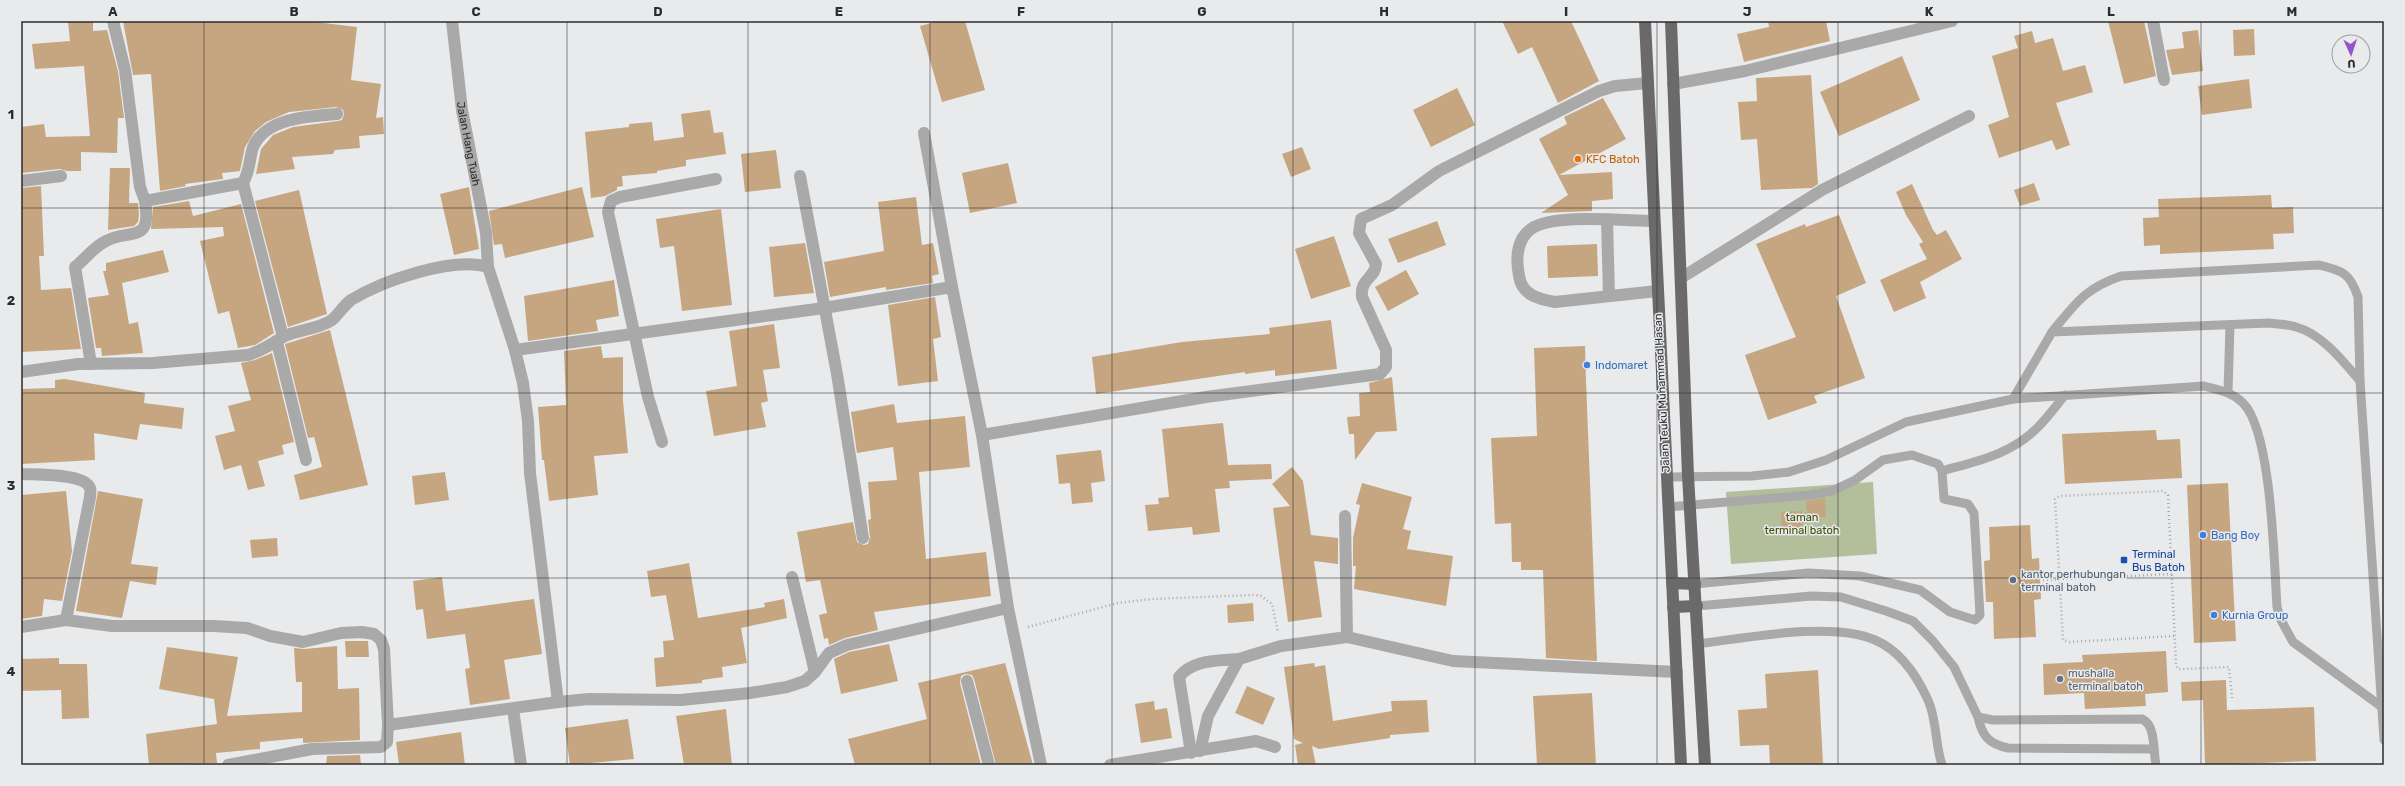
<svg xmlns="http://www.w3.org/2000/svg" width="2405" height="786" font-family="Rubik,sans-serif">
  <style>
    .green { fill: #b3be9a }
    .building { fill: #c5a681 }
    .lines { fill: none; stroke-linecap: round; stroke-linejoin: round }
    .path { stroke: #a6a7a9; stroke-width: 2.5; stroke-dasharray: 1 3; stroke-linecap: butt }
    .service { stroke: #aaa9a9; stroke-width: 9 }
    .minor { stroke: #aaa9a9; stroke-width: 12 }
    .trunk { stroke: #6c696a; stroke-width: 12 }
    .grid { fill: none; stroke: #2b2c2d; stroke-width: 1; stroke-opacity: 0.55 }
    .food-dot { fill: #e8710a; stroke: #e8eaec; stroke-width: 1.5 }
    .shop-dot { fill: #3f7fe0; stroke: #e8eaec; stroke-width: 1.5 }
    .transit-dot { fill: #1a4fb4; stroke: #e8eaec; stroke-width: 1.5 }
    .service-dot { fill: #5c6f8a; stroke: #e8eaec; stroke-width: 1.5 }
    .worship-dot { fill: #6b7280; stroke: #e8eaec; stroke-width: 1.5 }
    .labels { text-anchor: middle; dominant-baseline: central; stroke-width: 3; stroke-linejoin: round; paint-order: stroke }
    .street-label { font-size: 11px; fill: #2b2c2d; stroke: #e8eaec }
    .food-label { font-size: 11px; fill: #c56008; stroke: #e8eaec; text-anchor: start }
    .shop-label { font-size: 11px; fill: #366cbe; stroke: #e8eaec; text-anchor: start }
    .park-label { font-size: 11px; fill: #3d4b02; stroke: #e8eaec }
    .transit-label { font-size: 11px; fill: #164399; stroke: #e8eaec; text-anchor: start }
    .service-label { font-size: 11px; fill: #4e5e75; stroke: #e8eaec; text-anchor: start }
    .worship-label { font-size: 11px; fill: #5b616d; stroke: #e8eaec; text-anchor: start }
    .neatline { fill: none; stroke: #2b2c2d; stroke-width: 1.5 }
    .grid-label { font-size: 13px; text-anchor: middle; font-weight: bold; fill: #2b2c2d }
  </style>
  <rect width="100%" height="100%" fill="#e8eaec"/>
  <path class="green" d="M1873,482L1877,554L1731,564L1726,492Z"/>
  <g class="building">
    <path d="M68,21H93V31L107,30L118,71L124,118H118L117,153L81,152V171H67L60,169L21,173V127L44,124L46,137L90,136L84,66L35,69L32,44L70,41Z"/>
    <path d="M123,21H307L357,27L351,80L381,84L376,118L383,117L384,134L359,136L360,148L335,150L333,154L292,157L295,169L256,174L261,149L273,135L293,127L338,121L342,120L344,114L343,110L336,107L289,112L266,122L255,131L245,147L240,171L222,173L223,179L185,184L186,186L160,191L151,74L133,75Z"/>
    <path d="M939,21H965L985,90L942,102L920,26Z"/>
    <path d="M1502,21H1571L1599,81L1558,103L1532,47L1518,54Z"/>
    <path d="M1768,21H1826L1830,41L1744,62L1737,34L1769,27Z"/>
    <path d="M2108,21H2144L2156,76L2124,84Z"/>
    <path d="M2254,29L2255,55L2234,56L2233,30Z"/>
    <path d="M2198,30L2203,71L2172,75L2166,50L2184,48L2182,32Z"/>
    <path d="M2032,31L2035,43L2053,38L2063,71L2085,65L2093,92L2056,103L2070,145L2056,150L2052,140L1999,158L1988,125L2009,117L1992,56L2018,48L2014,36Z"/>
    <path d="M1902,56L1920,100L1839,136L1820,92Z"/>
    <path d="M1811,75L1818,184L1812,188L1761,190L1757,139L1741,140L1738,102L1757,101L1756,78Z"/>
    <path d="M2249,79L2252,108L2202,115L2198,86Z"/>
    <path d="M1457,88L1475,125L1431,147L1413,110Z"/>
    <path d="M1603,98L1626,139L1559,175L1612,172L1613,199L1592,201V211L1541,213L1568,195L1539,139L1567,124L1564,117Z"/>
    <path d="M710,110L714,133L723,132L726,154L686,160V166L657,171V173L622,176L623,186L617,187V190L605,196L591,198L585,132L629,127V124L652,122L654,141L684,137L681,114Z"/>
    <path d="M1302,147L1311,169L1291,177L1282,154Z"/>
    <path d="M776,150L781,188L745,192L741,154Z"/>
    <path d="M1008,163L1017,203L970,213L962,173Z"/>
    <path d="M110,168H130L129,203H138L139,215L138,222L134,226L108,230Z"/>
    <path d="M2034,183L2040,200L2020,206L2014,190Z"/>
    <path d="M1912,184L1933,230L1937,235L1946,230L1962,259L1920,282L1926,298L1894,312L1880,280L1927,259L1919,244L1923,242L1906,215L1896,192Z"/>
    <path d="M41,186L44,256H39L41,290L71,288L81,349L21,352V188Z"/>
    <path d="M469,187L479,249L454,255L440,194Z"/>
    <path d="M582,187L594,237L505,258L502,244L494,245L489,211Z"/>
    <path d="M299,190L327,314L288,327L255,201Z"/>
    <path d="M2271,195L2272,208L2293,207L2294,233L2273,234L2274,249L2160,254V245L2144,246L2143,218L2159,217L2158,199Z"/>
    <path d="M916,197L922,245L933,243L939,274L932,276L933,283L886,290V287L830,297L824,262L884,251L878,202Z"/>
    <path d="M189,201L193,216L241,204L274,333L255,345L238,348L229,311L218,314L200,241L224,236L223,227L151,229L153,207Z"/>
    <path d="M721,209L732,305L682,311L674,246L660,248L656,219Z"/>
    <path d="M1839,215L1866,283L1836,296L1865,378L1814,396L1817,403L1768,420L1745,355L1796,337L1756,244L1805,224L1806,227Z"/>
    <path d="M1437,221L1446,245L1398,263L1388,239Z"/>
    <path d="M1334,236L1351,286L1311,299L1295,249Z"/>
    <path d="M805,243L814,293L774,297L769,247Z"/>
    <path d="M1597,244L1598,276L1548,278L1547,246Z"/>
    <path d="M163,250L169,272L122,283L129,324L138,322L143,353L102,356L101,348H96L88,298L109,295L103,271H106V263Z"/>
    <path d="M1406,270L1419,294L1388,311L1375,287Z"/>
    <path d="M614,280L619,316L596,320L598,331L528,341L524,296Z"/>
    <path d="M935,297L941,337L933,339L938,381L898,386L888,305Z"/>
    <path d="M1331,320L1337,369L1275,376V370L1245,374V372L1096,394L1092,357L1182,342L1270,334L1269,328Z"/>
    <path d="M774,324L780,368L763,370L768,401L761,403L766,427L714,436L706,391L737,386L729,331Z"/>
    <path d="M330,330L368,485L300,500L294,475L322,467L314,437L308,438L285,344Z"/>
    <path d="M601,346L603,358L623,357V401L628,453L594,456L598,495L549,501L544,460H542L538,407L566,405L564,351Z"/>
    <path d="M1585,346L1586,381L1597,661L1546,658L1543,570H1521V562H1512L1511,523L1495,524L1491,438L1537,436L1534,348Z"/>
    <path d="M272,353L294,442L282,445L284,454L258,461L265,486L248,490L241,465L224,470L215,436L235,431L228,406L251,400L241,363L255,360Z"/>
    <path d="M1392,377L1397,431L1376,432L1355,460L1354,434H1349L1347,417L1360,416L1359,393L1370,392L1369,383Z"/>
    <path d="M65,379L145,393L144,403L184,408L182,429L140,424L137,440L94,433L95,460L21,464V389L55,388V380Z"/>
    <path d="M894,404L897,423L965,416L970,467L919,472L926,559L986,552L991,596L874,612L878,630L845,638L829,645L828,638L824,639L819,615L827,613L820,580L806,582L797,532L853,522L857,542L864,545L868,544L870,537L868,520L871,519L868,482L897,480L893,447L857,453L851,412Z"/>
    <path d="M1223,423L1228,465L1271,464L1272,479L1229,481L1230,488L1215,489L1220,532L1193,535L1192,527L1148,531L1145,505L1159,504L1158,498L1169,497L1162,429Z"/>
    <path d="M2156,430L2157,440L2180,439L2182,478L2065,484L2062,434Z"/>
    <path d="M1101,450L1105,481L1091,483L1093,502L1072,504L1070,483L1059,484L1056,455Z"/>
    <path d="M1292,467L1303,481L1311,535L1338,538V564L1314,561L1322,617L1288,622L1273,508L1290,506L1272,484Z"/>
    <path d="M445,472L449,500L415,505L412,476Z"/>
    <path d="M1362,483L1412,497L1403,529L1411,531L1407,549L1453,556L1446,606L1354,589L1356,566H1353V538L1360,505L1356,504Z"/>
    <path d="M2228,483L2236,641L2194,643L2187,485Z"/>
    <path d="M66,491L72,551L62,601L44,599L42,616L21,619V495Z"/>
    <path d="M98,491L143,499L131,564L158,567L156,585L130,581L122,618L76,611Z"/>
    <path d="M1825,498L1826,517L1807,518L1806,501Z"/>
    <path d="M1802,511L1803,531L1782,533L1781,512Z"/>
    <path d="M2030,525L2032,559L2039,558L2041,599L2034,600L2036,637L1994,639L1993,602H1986L1984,561L1990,560L1989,527Z"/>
    <path d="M277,538L278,556L252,558L250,540Z"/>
    <path d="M689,563L698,618L765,607L764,603L784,599L787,618L741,628L747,663L722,667L723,677L702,680V683L656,687L654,658L664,657L663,641L674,640L666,595L651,597L647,571Z"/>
    <path d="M442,577L446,611L534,599L542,654L504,660L510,699L470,705L465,669L470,668L465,634L427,639L423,609L416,610L413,581Z"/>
    <path d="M1253,603L1254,621L1228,623L1227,605Z"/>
    <path d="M345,641H368L369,657H346Z"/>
    <path d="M889,644L898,681L841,694L834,659L849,652Z"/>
    <path d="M337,646L338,689L359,688L360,740L303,743V738L260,742V749L216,753L217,763L149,765L146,734L217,724L214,699L159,689L167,647L238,657L227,716L302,712V682H296L294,648L304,649Z"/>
    <path d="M2166,651L2168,692L2145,694L2146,706L2085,709L2084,693L2044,695L2043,664L2083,662L2082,655Z"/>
    <path d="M59,658V664H87L89,718L62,719L61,690L21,691V659Z"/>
    <path d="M1005,663L1033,765H996L974,679L972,675L965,674L961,676L960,683L981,765H855L848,739L927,719L918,683Z"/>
    <path d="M1314,663L1315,667L1325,665L1333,721L1392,711L1391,701L1427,700L1429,732L1390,735V738L1319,749L1312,746L1316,765H1298L1295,745L1303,743L1294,739L1284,667Z"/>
    <path d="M1818,670L1823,764L1770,765L1769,745L1740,746L1738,710L1767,708L1765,674Z"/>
    <path d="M2226,680L2227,710L2314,707L2316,761L2205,765L2203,700L2182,701L2181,682Z"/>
    <path d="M1247,686L1275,698L1263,725L1235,713Z"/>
    <path d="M1592,693L1596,765H1537L1533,696Z"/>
    <path d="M1154,701L1155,710L1167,708L1172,738L1141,743L1135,704Z"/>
    <path d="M726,709L732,765H684L676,716Z"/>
    <path d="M628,719L634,759L570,765L565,728Z"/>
    <path d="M461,732L465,765H399L396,742Z"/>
    <path d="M360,755L361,765H326L327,756Z"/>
  </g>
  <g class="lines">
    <g class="path">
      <path d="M2043,580L2172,574"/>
      <path d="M1028,627L1118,603L1152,599L1254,595L1261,596L1272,604L1278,632"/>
      <path d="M2174,636L2070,642L2063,640L2055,499L2060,496L2163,491L2168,495L2176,665L2178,669H2183L2229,667L2232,698"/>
    </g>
    <g class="service">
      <path d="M2052,332C2076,303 2084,289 2121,276L2319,265C2343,271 2350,273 2358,297L2360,381"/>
      <path d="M2228,392L2230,325"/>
      <path d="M2013,399L2204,386C2219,390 2232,392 2243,403C2272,432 2274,563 2277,607L2281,620L2293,642L2382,707"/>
      <path d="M1942,471C1977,461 2013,454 2039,426C2048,417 2056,406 2065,395"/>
      <path d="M1667,477L1752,476L1789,472L1826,460L1906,422L2013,399L2052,332L2268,323C2277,324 2288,324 2296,327C2322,334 2343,361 2360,381L2384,740"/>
      <path d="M1668,507L1810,495L1832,491L1855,480L1883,460L1912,455L1938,464L1942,471L1944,499L1968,504L1974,513L1980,615L1975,620L1950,612L1920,590L1860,576L1808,573L1695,584"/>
      <path d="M1697,606L1811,596L1841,597L1886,611L1913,621L1933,641L1954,667L1978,717L1993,720L2142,719C2156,725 2153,751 2156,765"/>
      <path d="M1697,644C1746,638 1831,621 1875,640C1901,651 1917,676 1928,700C1937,720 1935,744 1942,765"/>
      <path d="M1978,717C1982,736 1989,744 2008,748L2152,749"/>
    </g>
    <g class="minor">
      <path d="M113,21L125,70L140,187L145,201"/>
      <path id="s1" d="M452,21L462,110L486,233L488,267"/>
      <path d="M2153,21L2164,80"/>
      <path d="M1673,84L1745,71L1952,21"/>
      <path d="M924,133L952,287"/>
      <path d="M800,176L837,374L863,538"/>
      <path d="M21,181L61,176"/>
      <path d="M1607,220L1609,296"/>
      <path d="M1654,221C1626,221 1553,213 1531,229C1516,240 1516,260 1519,276C1522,295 1538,299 1555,302L1657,291"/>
      <path d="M1681,278L1822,190L1969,116"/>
      <path d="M283,337L243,183C251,169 249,156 254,145C268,117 311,116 337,114"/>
      <path d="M277,342L306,460"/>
      <path d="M515,350L824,308L952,287L982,435L1206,397L1380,374L1386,367V350L1362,297C1360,278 1375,279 1376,264L1359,233L1361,219L1392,205L1439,171L1599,91L1615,86L1648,83"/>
      <path d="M91,364L75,267C85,259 95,246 106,241C130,228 152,245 145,201L243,183"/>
      <path d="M21,372L78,364L153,363L248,355C262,351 271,344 283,337C298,329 317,330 332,320C339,314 344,305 351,300C382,281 453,256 488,267L515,350L523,383L528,421L530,473L558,702"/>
      <path d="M982,435L1008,608L1041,765"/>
      <path d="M662,442L648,397L608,212L611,201L620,197L716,179"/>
      <path d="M21,474C35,475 84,473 90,488C91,490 90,495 90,497L66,620"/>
      <path d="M1345,516L1347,637"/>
      <path d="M792,577L815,672"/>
      <path d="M21,627L66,620L112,626H214L247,628L270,636L303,642L341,633L362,632L374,634L381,640L384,649L388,725L558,702L589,699L681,700L750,693L787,687L805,681L815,672L829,653L847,645L1008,608"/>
      <path d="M967,681L989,765"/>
      <path d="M513,709L521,765"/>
      <path d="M1200,751L1208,716L1239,659L1281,646L1347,637L1453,661L1677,672"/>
      <path d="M1191,753L1179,677C1193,659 1218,661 1239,659"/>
      <path d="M228,765L312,749L381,747L387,742L388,725"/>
      <path d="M1110,765L1256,741L1275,747"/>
    </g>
    <g class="trunk">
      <path d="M1645,21L1681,765"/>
      <path d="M1671,21L1688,476L1705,765"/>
      <path d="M1672,583L1695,584"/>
      <path d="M1673,607L1697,606"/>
    </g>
  </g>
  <path class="grid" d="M204,21V765M385,21V765M567,21V765M748,21V765M930,21V765M1112,21V765M1293,21V765M1475,21V765M1657,21V765M1838,21V765M2020,21V765M2201,21V765M21,208H2384M21,393H2384M21,578H2384"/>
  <circle class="food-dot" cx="1578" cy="159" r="4"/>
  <g class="shop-dot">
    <circle cx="1587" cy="365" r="4"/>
    <circle cx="2203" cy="535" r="4"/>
    <circle cx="2214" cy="615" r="4"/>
  </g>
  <rect class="transit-dot" x="2120" y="556" width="8" height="8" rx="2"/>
  <circle class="service-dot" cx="2013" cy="580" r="4"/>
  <circle class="worship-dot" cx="2060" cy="679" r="4"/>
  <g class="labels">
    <g class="street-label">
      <text stroke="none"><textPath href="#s1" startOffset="124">Jalan Hang Tuah</textPath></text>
      <text transform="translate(1662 393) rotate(-93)">Jalan Teuku Muhammad Hasan</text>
    </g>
    <g class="food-label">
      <text x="1586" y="159">KFC Batoh</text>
    </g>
    <g class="shop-label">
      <text x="1595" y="365">Indomaret</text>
      <text x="2211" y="535">Bang Boy</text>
      <text x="2222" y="615">Kurnia Group</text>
    </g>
    <g class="park-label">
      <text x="1802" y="517">taman<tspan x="1802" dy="13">terminal batoh</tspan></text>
    </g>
    <g class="transit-label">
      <text x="2132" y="554">Terminal<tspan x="2132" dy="13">Bus Batoh</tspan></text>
    </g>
    <g class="service-label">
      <text x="2021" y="574">kantor perhubungan<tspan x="2021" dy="13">terminal batoh</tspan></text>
    </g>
    <g class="worship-label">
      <text x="2068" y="673">mushalla<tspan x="2068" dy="13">terminal batoh</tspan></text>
    </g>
  </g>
  <rect width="2405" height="786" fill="none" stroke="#e8eaec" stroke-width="44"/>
  <g transform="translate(2351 54) rotate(177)"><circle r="19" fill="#e8eaec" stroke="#9c9ea0"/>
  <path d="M0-3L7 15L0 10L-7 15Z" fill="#9455cb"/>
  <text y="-6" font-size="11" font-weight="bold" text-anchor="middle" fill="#2b2c2d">U</text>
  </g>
  <rect x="22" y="22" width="2361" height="742" class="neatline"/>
  <g class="grid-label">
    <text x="113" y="16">A</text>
    <text x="294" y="16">B</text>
    <text x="476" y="16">C</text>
    <text x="658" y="16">D</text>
    <text x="839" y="16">E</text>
    <text x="1021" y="16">F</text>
    <text x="1202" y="16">G</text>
    <text x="1384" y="16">H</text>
    <text x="1566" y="16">I</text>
    <text x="1747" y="16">J</text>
    <text x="1929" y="16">K</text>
    <text x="2111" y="16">L</text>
    <text x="2292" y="16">M</text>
    <text x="11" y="119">1</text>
    <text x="11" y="305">2</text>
    <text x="11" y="490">3</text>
    <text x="11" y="676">4</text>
  </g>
</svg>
